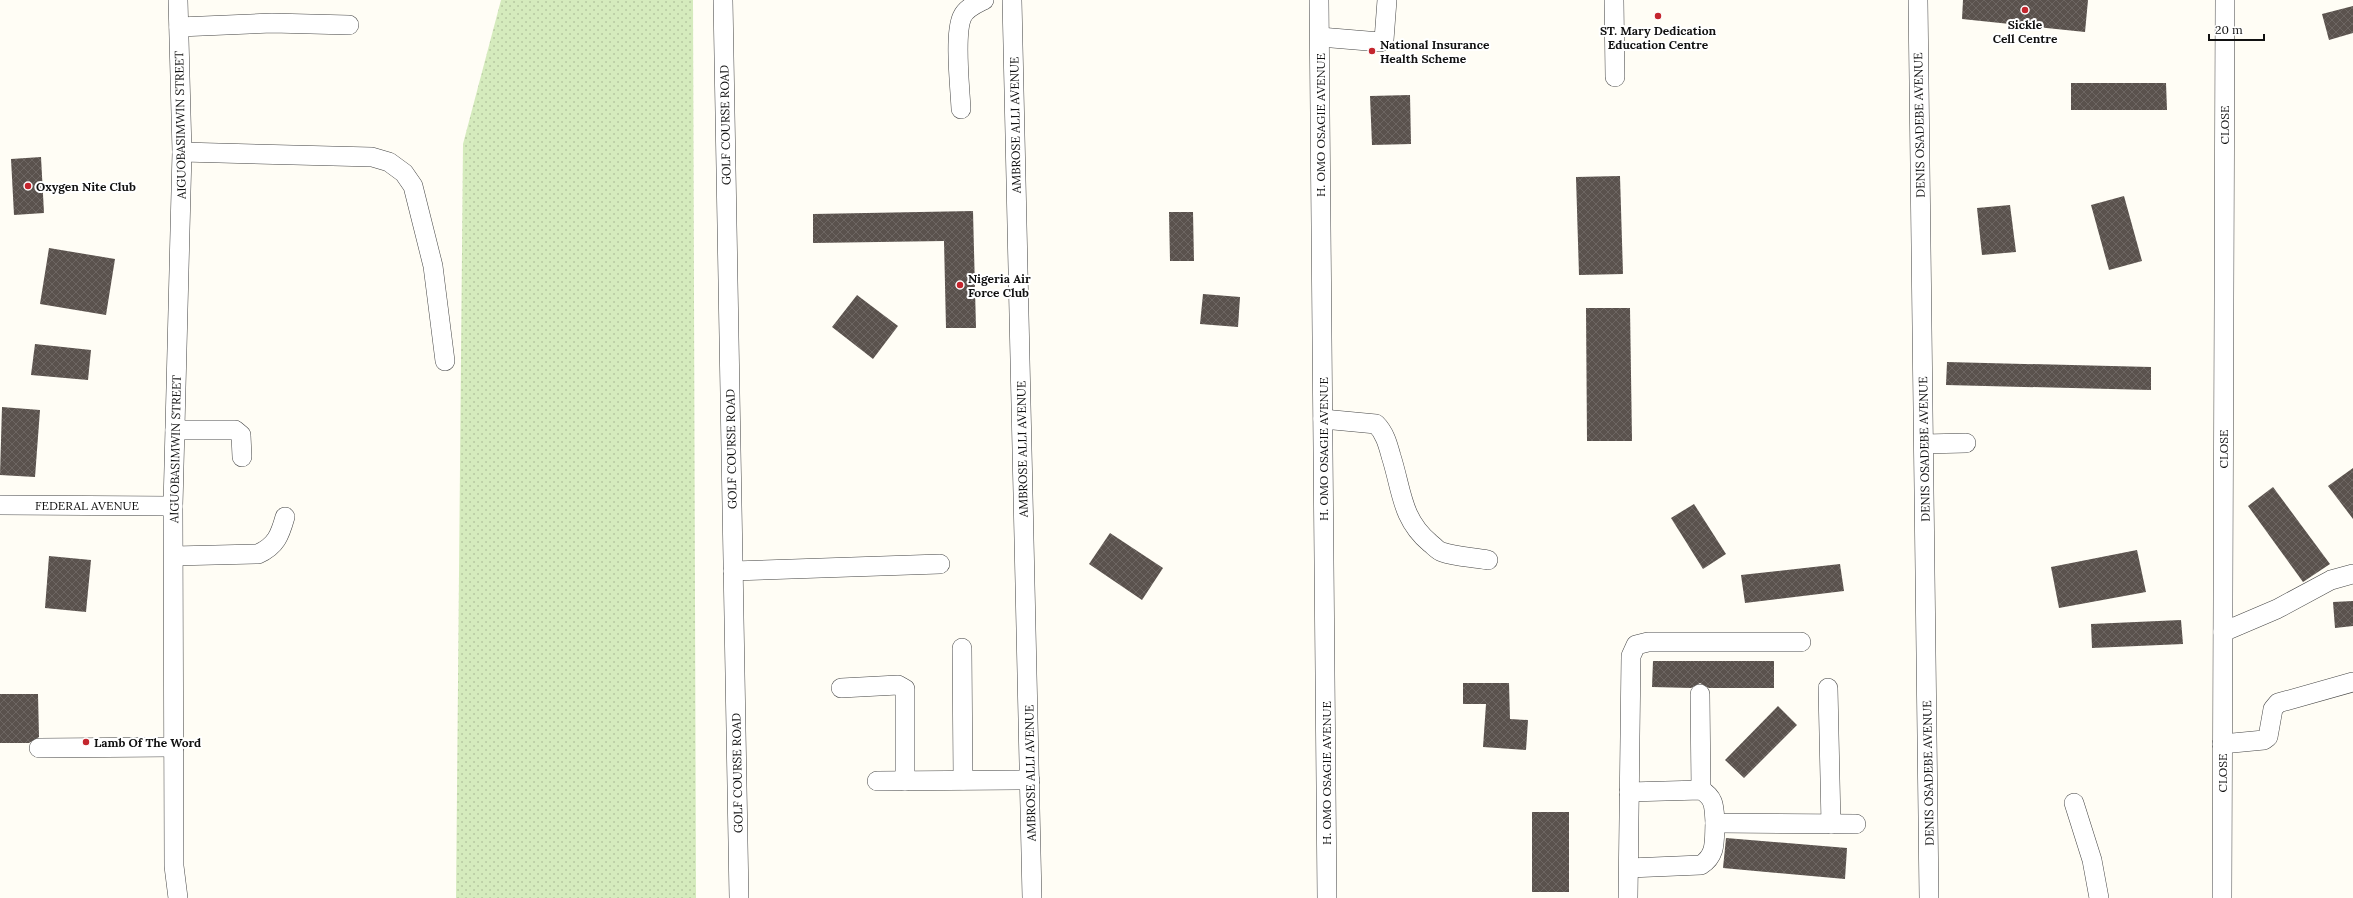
<svg xmlns="http://www.w3.org/2000/svg" width="2353" height="898" font-family="Lora,serif">
  <style>
    .grass { fill: url(#grass-dots) }
    .building { fill: url(#building-cross-hatch) }
    .lines { fill: none; stroke-linecap: round; stroke-linejoin: round }
    .minor-casing { stroke: #444; stroke-width: 20 }
    .minor { stroke: #fff; stroke-width: 19 }
    .poi-dot { fill: #c4262e; stroke: #fff; stroke-width: 1.5 }
    .labels { text-anchor: middle; dominant-baseline: central; stroke-width: 4; stroke-linejoin: round; paint-order: stroke }
    .poi-label { font-size: 12px; font-weight: bold; fill: #111; stroke: #fff; text-anchor: start }
    .street-label { font-size: 12px; fill: #111; stroke: #fff }
  </style>
  <defs>
    <pattern id="grass-dots" width="8" height="8" patternUnits="userSpaceOnUse"><rect width="8" height="8" fill="#d5ebbd"/><path d="M2 2h.1M6 6h.1" fill="none" stroke="#b6c8a1" stroke-width="1.8" stroke-linecap="round"/></pattern>
    <pattern id="building-cross-hatch" width="8" height="8" patternUnits="userSpaceOnUse"><rect width="8" height="8" fill="#5a524d"/><path d="M0 0l8 8M0 8l8-8" fill="none" stroke="#6d6662"/></pattern>
  </defs>
  <rect width="100%" height="100%" fill="#fffdf5"/>
  <path class="grass" d="M501,0H693L696,898H456L463,144Z"/>
  <g class="building">
    <path d="M1963,0H2088L2085,32L1962,19Z"/>
    <path d="M2353,6V33L2329,40L2322,14Z"/>
    <path d="M2071,83H2166L2167,110H2071Z"/>
    <path d="M1410,95L1411,144L1372,145L1370,96Z"/>
    <path d="M41,157L44,213L14,215L11,159Z"/>
    <path d="M1620,176L1623,274L1579,275L1576,177Z"/>
    <path d="M2124,196L2142,261L2109,270L2091,205Z"/>
    <path d="M2010,205L2016,252L1982,255L1977,208Z"/>
    <path d="M973,211L976,328H946L944,241L813,243V214Z"/>
    <path d="M1169,212H1193L1194,261H1170Z"/>
    <path d="M49,248L115,259L106,315L40,304Z"/>
    <path d="M1203,294L1240,297L1238,327L1200,324Z"/>
    <path d="M857,295L898,326L873,359L832,327Z"/>
    <path d="M1586,308H1630L1632,441H1587Z"/>
    <path d="M35,344L91,350L88,380L31,375Z"/>
    <path d="M1947,362L2151,367V390L1946,385Z"/>
    <path d="M2,407L40,410L35,477L0,475Z"/>
    <path d="M2353,468V519L2328,486Z"/>
    <path d="M2273,487L2330,564L2303,582L2248,506Z"/>
    <path d="M1694,504L1726,554L1703,569L1671,518Z"/>
    <path d="M1110,533L1163,568L1142,600L1089,564Z"/>
    <path d="M2137,550L2146,592L2059,608L2051,567Z"/>
    <path d="M49,556L91,560L86,612L45,608Z"/>
    <path d="M1840,564L1844,591L1745,603L1741,575Z"/>
    <path d="M2353,601V626L2335,628L2333,602Z"/>
    <path d="M2181,620L2183,644L2092,648L2091,624Z"/>
    <path d="M1653,661H1774V688H1709L1700,683L1691,688L1652,687Z"/>
    <path d="M1463,683H1509L1510,719L1528,720L1526,750L1483,747L1486,704H1463Z"/>
    <path d="M0,694H38L39,737L29,743H0Z"/>
    <path d="M1778,706L1797,725L1744,778L1725,760Z"/>
    <rect x="1532" y="812" width="37" height="80"/>
    <path d="M1726,838L1847,848L1845,879L1723,868Z"/>
  </g>
  <g class="lines">
    <defs>
      <g id="minor">
        <path d="M723,0L739,898"/>
        <path d="M1012,0L1032,898"/>
        <path d="M1319,0L1327,898"/>
        <path d="M1614,0L1615,77"/>
        <path d="M1918,0L1929,898"/>
        <path d="M179,27L272,23L349,25"/>
        <path d="M1320,37L1380,42L1384,40L1387,0"/>
        <path d="M961,109C960,87 954,35 962,17C966,8 976,4 984,0"/>
        <path d="M182,152L372,157L389,162L404,173L413,186L433,266L445,361"/>
        <path d="M1323,419L1376,424C1385,433 1388,445 1391,456C1402,490 1401,519 1430,543C1434,546 1438,551 1442,552C1456,557 1473,557 1488,560"/>
        <path d="M175,430H235L241,435L242,457"/>
        <path d="M1924,444L1966,443"/>
        <path d="M0,505L173,506"/>
        <path d="M174,556L258,554C276,546 280,535 285,517"/>
        <path d="M733,571L940,564"/>
        <path d="M2223,632L2277,609L2331,580L2353,574"/>
        <path d="M962,648L963,780"/>
        <path d="M841,688L898,685L905,689V781"/>
        <path d="M1828,688L1831,824"/>
        <path d="M1700,694L1701,790"/>
        <path d="M2222,744L2264,740L2268,737L2273,709L2278,703L2353,682"/>
        <path d="M39,748L174,747"/>
        <path d="M877,781L1030,780"/>
        <path d="M1629,792L1701,790C1715,798 1714,807 1715,823L1856,824"/>
        <path d="M2074,803L2092,860L2099,898"/>
        <path d="M1629,868L1701,865C1717,855 1714,840 1715,823"/>
        <path d="M178,898L174,866L173,506L182,152L178,0"/>
        <path d="M1628,898L1631,656L1636,645L1648,642H1801"/>
        <path d="M2222,898L2225,0"/>
      </g>
    </defs>
    <use href="#minor" class="minor-casing"/>
    <use href="#minor" class="minor"/>
  </g>
  <g class="poi-dot">
    <circle cx="2025" cy="10" r="4"/>
    <circle cx="1658" cy="16" r="4"/>
    <circle cx="1372" cy="51" r="4"/>
    <circle cx="28" cy="186" r="4"/>
    <circle cx="960" cy="285" r="4"/>
    <circle cx="86" cy="742" r="4"/>
  </g>
  <g class="labels">
    <g class="poi-label">
      <text x="2025" y="24" text-anchor="middle">Sickle<tspan x="2025" dy="14">Cell Centre</tspan></text>
      <text x="1658" y="30" text-anchor="middle">ST. Mary Dedication<tspan x="1658" dy="14">Education Centre</tspan></text>
      <text x="1380" y="44">National Insurance<tspan x="1380" dy="14">Health Scheme</tspan></text>
      <text x="36" y="186">Oxygen Nite Club</text>
      <text x="968" y="278">Nigeria Air<tspan x="968" dy="14">Force Club</tspan></text>
      <text x="94" y="742">Lamb Of The Word</text>
    </g>
    <g class="street-label">
      <text transform="translate(180 125) rotate(-91)">AIGUOBASIMWIN STREET</text>
      <text transform="translate(725 125) rotate(-91)">GOLF COURSE ROAD</text>
      <text transform="translate(1015 125) rotate(-91)">AMBROSE ALLI AVENUE</text>
      <text transform="translate(1320 125) rotate(-90)">H. OMO OSAGIE AVENUE</text>
      <text transform="translate(1919 125) rotate(-91)">DENIS OSADEBE AVENUE</text>
      <text transform="translate(2224 125) rotate(-90)">CLOSE</text>
      <text transform="translate(175 449) rotate(-89)">AIGUOBASIMWIN STREET</text>
      <text transform="translate(731 449) rotate(-91)">GOLF COURSE ROAD</text>
      <text transform="translate(1022 449) rotate(-91)">AMBROSE ALLI AVENUE</text>
      <text transform="translate(1323 449) rotate(-90)">H. OMO OSAGIE AVENUE</text>
      <text transform="translate(1924 449) rotate(-91)">DENIS OSADEBE AVENUE</text>
      <text transform="translate(2223 449) rotate(-90)">CLOSE</text>
      <text x="87" y="505">FEDERAL AVENUE</text>
      <text transform="translate(737 773) rotate(-91)">GOLF COURSE ROAD</text>
      <text transform="translate(1030 773) rotate(-91)">AMBROSE ALLI AVENUE</text>
      <text transform="translate(1326 773) rotate(-90)">H. OMO OSAGIE AVENUE</text>
      <text transform="translate(1928 773) rotate(-91)">DENIS OSADEBE AVENUE</text>
      <text transform="translate(2222 773) rotate(-90)">CLOSE</text>
    </g>
  </g>
  <path d="M2209 34v6h55v-6" fill="none" stroke="#111111" stroke-width="2"/>
  <text x="2215" y="34" font-size="12" fill="#111111" stroke="#ffffff" stroke-width="3" paint-order="stroke">20 m</text>
</svg>
